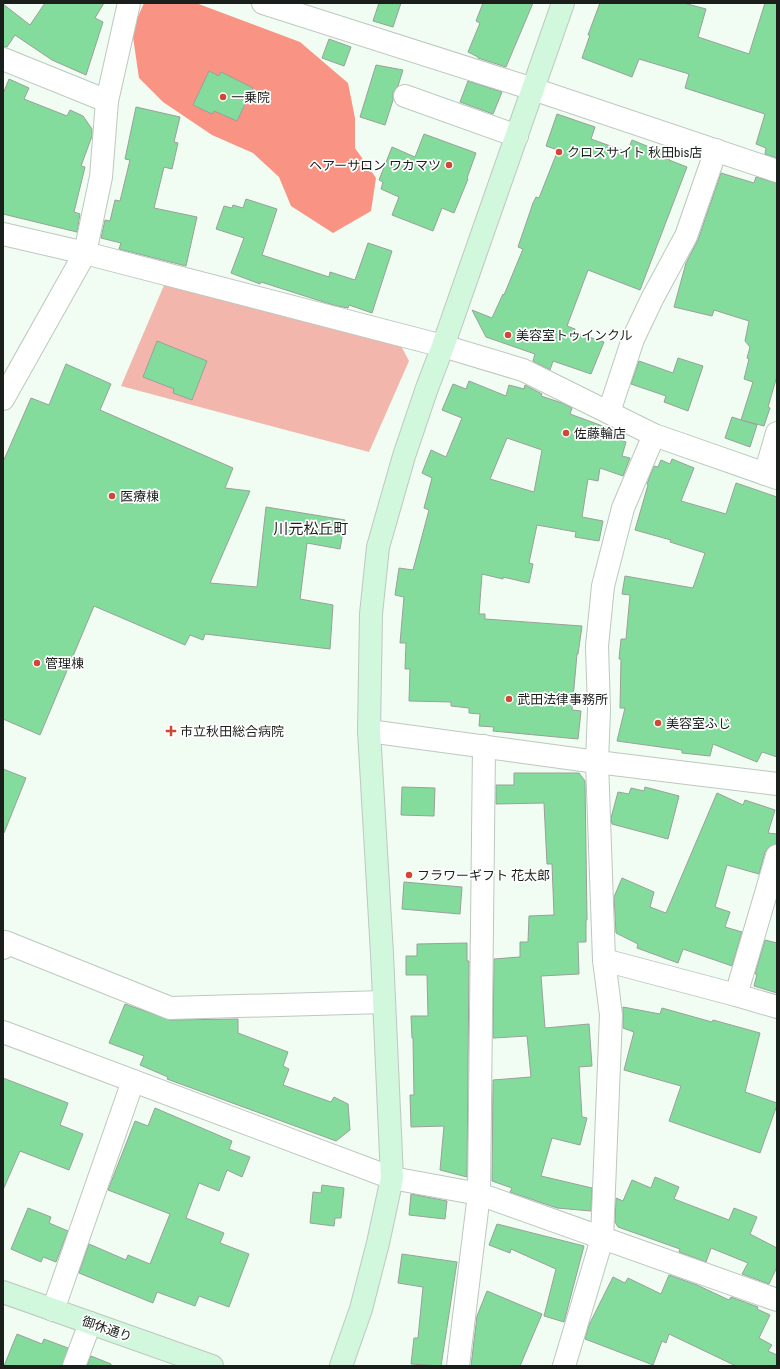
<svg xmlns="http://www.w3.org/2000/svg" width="780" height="1369" font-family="'Roboto Condensed','Noto Sans JP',sans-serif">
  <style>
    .green { fill: #f2b6ac }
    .forest { fill: #f99383 }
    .building { fill: #83dc9c; stroke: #98a19a; fill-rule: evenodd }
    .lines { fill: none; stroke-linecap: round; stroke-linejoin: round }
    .street-casing { stroke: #bdc8bf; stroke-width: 24 }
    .secondary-casing { stroke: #bdc8bf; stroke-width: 24 }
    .street { stroke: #fff; stroke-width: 22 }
    .secondary { stroke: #d1f7dd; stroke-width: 22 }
    .poi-dot { fill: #d34636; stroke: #fff; stroke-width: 1.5 }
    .labels { text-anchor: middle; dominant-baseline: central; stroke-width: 3.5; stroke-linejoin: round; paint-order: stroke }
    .poi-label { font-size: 13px; fill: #1b1f1c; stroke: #fff; text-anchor: start }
    .street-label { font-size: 13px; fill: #1b1f1c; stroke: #fff }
    .quarter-label { font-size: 15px; fill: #1b1f1c; stroke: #fff }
  </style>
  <rect width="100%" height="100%" fill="#f1fcf3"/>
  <path class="green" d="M165,283L398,340L409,361L369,452L121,386Z"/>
  <path class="forest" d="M144,3H196L300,42L348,83L355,118V148L376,178L371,211L333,233L291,206L279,177L253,153L212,135L163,102L139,78L132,30Z"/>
  <g class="building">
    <path d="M45,3H104L95,18L103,22L86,75L52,60L15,35L7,47H3V4L30,25Z"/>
    <path d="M379,3H401L393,27L373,21Z"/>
    <path d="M483,3H533L506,67L478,58V57L468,52L480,23L476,21Z"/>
    <path d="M600,3H684L706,9L698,37L749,54L765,3H777V158L765,154L766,148L756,144L765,114L685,88L689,74L639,59L632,77L582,58L590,35H588Z"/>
    <path d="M329,39L351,47L344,66L322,58Z"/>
    <path d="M376,65L403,70L398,86L393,92V100L385,125L360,117Z"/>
    <path d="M209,71L219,76L221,72L253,88L237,121L214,111L212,114L193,105Z"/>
    <path d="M9,79L29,88L24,99L67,116L70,110L83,116L92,129V136L81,166L85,167L74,212L80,214L77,232L3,214V94Z"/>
    <path d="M468,81L502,92L493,114L460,102Z"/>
    <path d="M136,107L180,117L174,142L178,143L172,169L164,167L154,208L197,217L186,266L119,249L121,243L101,238L105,220L110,221L115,200L120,201L130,160L125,159Z"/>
    <path d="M557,114L595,127L591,139L627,152L632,140L664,153L663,154L670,157L669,160L687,167L640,290L588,270L567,326L575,329L574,332L604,342L591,374L553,361L550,370L533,361L535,354L486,337L472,310L492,318L503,294L504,295L523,249L518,247L533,203L536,197L539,198L558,150L546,146Z"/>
    <path d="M424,134L476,153L467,178L468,179L454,213L442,208L433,231L392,215L399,197L381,189L383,182L379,180L392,147L415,157Z"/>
    <path d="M721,173L754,183L756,177L777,183V376L768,407L770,408L764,426L741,420L753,382L744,379L749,359L747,358L750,347L745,341L749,321L714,310L712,316L674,307L686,263L698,240Z"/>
    <path d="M246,199L277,209L262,255L329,277L330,272L355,280L368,243L392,251L372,313L349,305L348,308L333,305L261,282L260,284L231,273L244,238L216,229L224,206L232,208L233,205L243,208Z"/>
    <path d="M157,341L207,361L192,400L173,393L174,389L143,377Z"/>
    <path d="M678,358L703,366L688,411L664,402L666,396L631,384L639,361L673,373Z"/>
    <path d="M66,364L111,384L100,410L233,468L225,488L250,491L210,583L257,587L266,507L345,520L340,549L307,543L300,599L333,605L330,649L205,634L203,640L190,635L185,645L94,606L40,735L3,719V462L31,398L49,405Z"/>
    <path d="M469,381L506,396L509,385L524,389L525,385L542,394L541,396L562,403L572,408L570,414L619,432L617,439L626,442L622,456L630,458L623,476L600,468L598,481L588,479L582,517L603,521L599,541L575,537L576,532L537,525L529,563L533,564L529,583L503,577V579L482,574L479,614H485V619L582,626L578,654H577L572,710L581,711L578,739L493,731L494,727L479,726L480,714L469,713V708L451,706V702L409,701L410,669H405L406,643H400L404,597L395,595L399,568L413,570L429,510L424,508L432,478L422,473L431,450L446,457L462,418L442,410L453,384L466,389ZM507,438L542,450L534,492L490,479Z"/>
    <path d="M732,417L757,425L750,447L725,438Z"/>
    <path d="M672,459L694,468L681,501L726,514L736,483L777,497V757L762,752L757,762L713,744L710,756L682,753V750L617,741L625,708H620L621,659H619L621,639H626L630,595L622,594L625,576L693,588L705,553L670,542L671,540L635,530L648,485L647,484L654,466L658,467L661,460L670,464Z"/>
    <path d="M3,769L26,778L4,833H3Z"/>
    <path d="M514,773H579L585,781L587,920H586V942H578L579,974L541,976L545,1028L589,1024L592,1066L579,1067L582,1117L587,1118L580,1145L552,1138L541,1176L592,1188L591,1211L557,1208L510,1192L512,1188L492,1181L493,1080L531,1077L527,1036L493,1038L494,959L520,957V942H528L529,916L554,915L552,864H547L544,803L496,804V785H514Z"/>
    <path d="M402,787L435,788L434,816L401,815Z"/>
    <path d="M645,787L679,796L668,839L612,824L611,818L618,792L629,794L631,788L644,791Z"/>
    <path d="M717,793L743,805L745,800L775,810L768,833L777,834V844L769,847L765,852L759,874L727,865L715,907L730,912L725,927L742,932L732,966L683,949L678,963L637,948L638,944L616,933L614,897L622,878L654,892L650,907L666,913Z"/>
    <path d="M404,882L462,887L460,914L402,909Z"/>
    <path d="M765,940L777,943V993L754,986L757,974H755Z"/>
    <path d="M467,943V961H469L467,1177L440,1170L444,1126L411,1127L410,1095H414L413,1038H412L411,1016H428L427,975H406V956H417V944Z"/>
    <path d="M125,1004L170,1020L238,1019V1033L288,1052L283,1066L289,1069L283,1085L331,1102L334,1097L348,1104L350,1130L336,1141L167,1079L168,1077L140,1065L144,1056L109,1043Z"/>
    <path d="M623,1007L660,1014L662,1008L712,1022L713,1020L760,1033L745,1092L777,1103V1105L760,1153L669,1121L681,1086L624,1070L634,1032L623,1028Z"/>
    <path d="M3,1078L68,1103L60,1125L83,1134L69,1170L20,1151L3,1190Z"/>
    <path d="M155,1108L232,1141L229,1149L250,1157L242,1177L227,1170L219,1191L199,1183L186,1218L224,1233L220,1243L249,1254L229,1307L199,1296L195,1306L157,1292L153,1303L79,1273L89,1244L126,1260L128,1255L150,1264L170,1214L108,1190L135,1121L148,1126Z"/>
    <path d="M655,1177L679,1187L674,1199L729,1220L734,1208L757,1217L750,1234L777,1248V1267L769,1284L742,1274L748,1263L711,1248L706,1262L679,1252L680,1249L618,1227L615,1222L616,1198L623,1201L632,1180L651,1188Z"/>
    <path d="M322,1185L344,1188L341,1218H335L334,1226L310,1223L313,1192L321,1193Z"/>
    <path d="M411,1194L447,1201L445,1219L409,1215Z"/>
    <path d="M28,1208L51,1217L49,1223L68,1231L56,1262L43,1257L41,1262L11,1249Z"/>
    <path d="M497,1224L584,1246L564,1322L544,1316L556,1269L511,1249L510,1253L489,1245Z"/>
    <path d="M402,1254L457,1262L441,1366L411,1364L414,1338H418L423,1287L398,1283Z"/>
    <path d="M669,1275L697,1285L729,1300L731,1297L758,1307L757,1309L770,1315L759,1338L772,1345L768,1351L777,1355V1366H736L669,1334L666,1343L662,1341L653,1365L585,1339L589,1325L613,1277L625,1283L628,1278L661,1294Z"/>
    <path d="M487,1291L542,1314L520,1366H471L477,1316Z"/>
    <path d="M17,1334L42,1344L44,1339L68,1348L62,1366H4Z"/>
    <path d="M91,1356L111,1364V1366H87Z"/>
  </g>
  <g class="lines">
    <defs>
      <g id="street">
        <path d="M263,3L533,89L777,171"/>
        <path d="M3,59L107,101"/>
        <path d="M405,96L517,136"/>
        <path d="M3,234L85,253L443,346L523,370L654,435L777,478"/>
        <path d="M3,399L85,253L101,177L107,101L129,3"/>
        <path d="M609,412L633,339L652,299L686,236L716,150"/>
        <path d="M765,474L777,433"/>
        <path d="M369,731L597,762L777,784"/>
        <path d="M3,948L5,942L170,1008L384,1002"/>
        <path d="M604,960L736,995L777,1007"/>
        <path d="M736,995L777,856"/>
        <path d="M3,1032L392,1178L479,1194L777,1300"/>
        <path d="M53,1310L133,1081"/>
        <path d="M74,1366L90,1323"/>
        <path d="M458,1366L479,1194L484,746"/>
        <path d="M564,1366L602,1239L611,1015L604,960L597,762L599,710L597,646L603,586L623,508L654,435"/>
      </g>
      <g id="secondary">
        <path d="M3,1292L212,1366"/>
        <path d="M341,1366L361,1309L378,1243L392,1178L382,954L369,731L371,614L378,547L404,456L427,388L443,346L563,3"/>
      </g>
    </defs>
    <use href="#street" class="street-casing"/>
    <use href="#secondary" class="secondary-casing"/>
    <use href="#street" class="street"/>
    <use href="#secondary" class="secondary"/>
  </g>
  <g class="poi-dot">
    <circle cx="223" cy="97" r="4"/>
    <circle cx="559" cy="152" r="4"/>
    <circle cx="449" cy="165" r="4"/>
    <circle cx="508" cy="335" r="4"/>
    <circle cx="566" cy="433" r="4"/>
    <circle cx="112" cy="496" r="4"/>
    <circle cx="37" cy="663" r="4"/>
    <circle cx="509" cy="699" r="4"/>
    <circle cx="658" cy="723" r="4"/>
    <path d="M169 725h4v4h4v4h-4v4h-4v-4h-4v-4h4z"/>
    <circle cx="409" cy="875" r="4"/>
  </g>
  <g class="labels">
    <g class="poi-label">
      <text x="231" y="97">一乗院</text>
      <text x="567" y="152">クロスサイト 秋田bis店</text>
      <text x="441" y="165" text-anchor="end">ヘアーサロン ワカマツ</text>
      <text x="516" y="335">美容室トゥインクル</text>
      <text x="574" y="433">佐藤輪店</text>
      <text x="120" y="496">医療棟</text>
      <text x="45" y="663">管理棟</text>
      <text x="517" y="699">武田法律事務所</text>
      <text x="666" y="723">美容室ふじ</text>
      <text x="180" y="731">市立秋田総合病院</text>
      <text x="417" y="875">フラワーギフト 花太郎</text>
    </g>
    <g class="street-label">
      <text transform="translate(107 1329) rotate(19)">御休通り</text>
    </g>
    <g class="quarter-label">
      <text x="311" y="529">川元松丘町</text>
    </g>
  </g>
  <rect width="780" height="1369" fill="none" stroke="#1b1f1c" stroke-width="8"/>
</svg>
